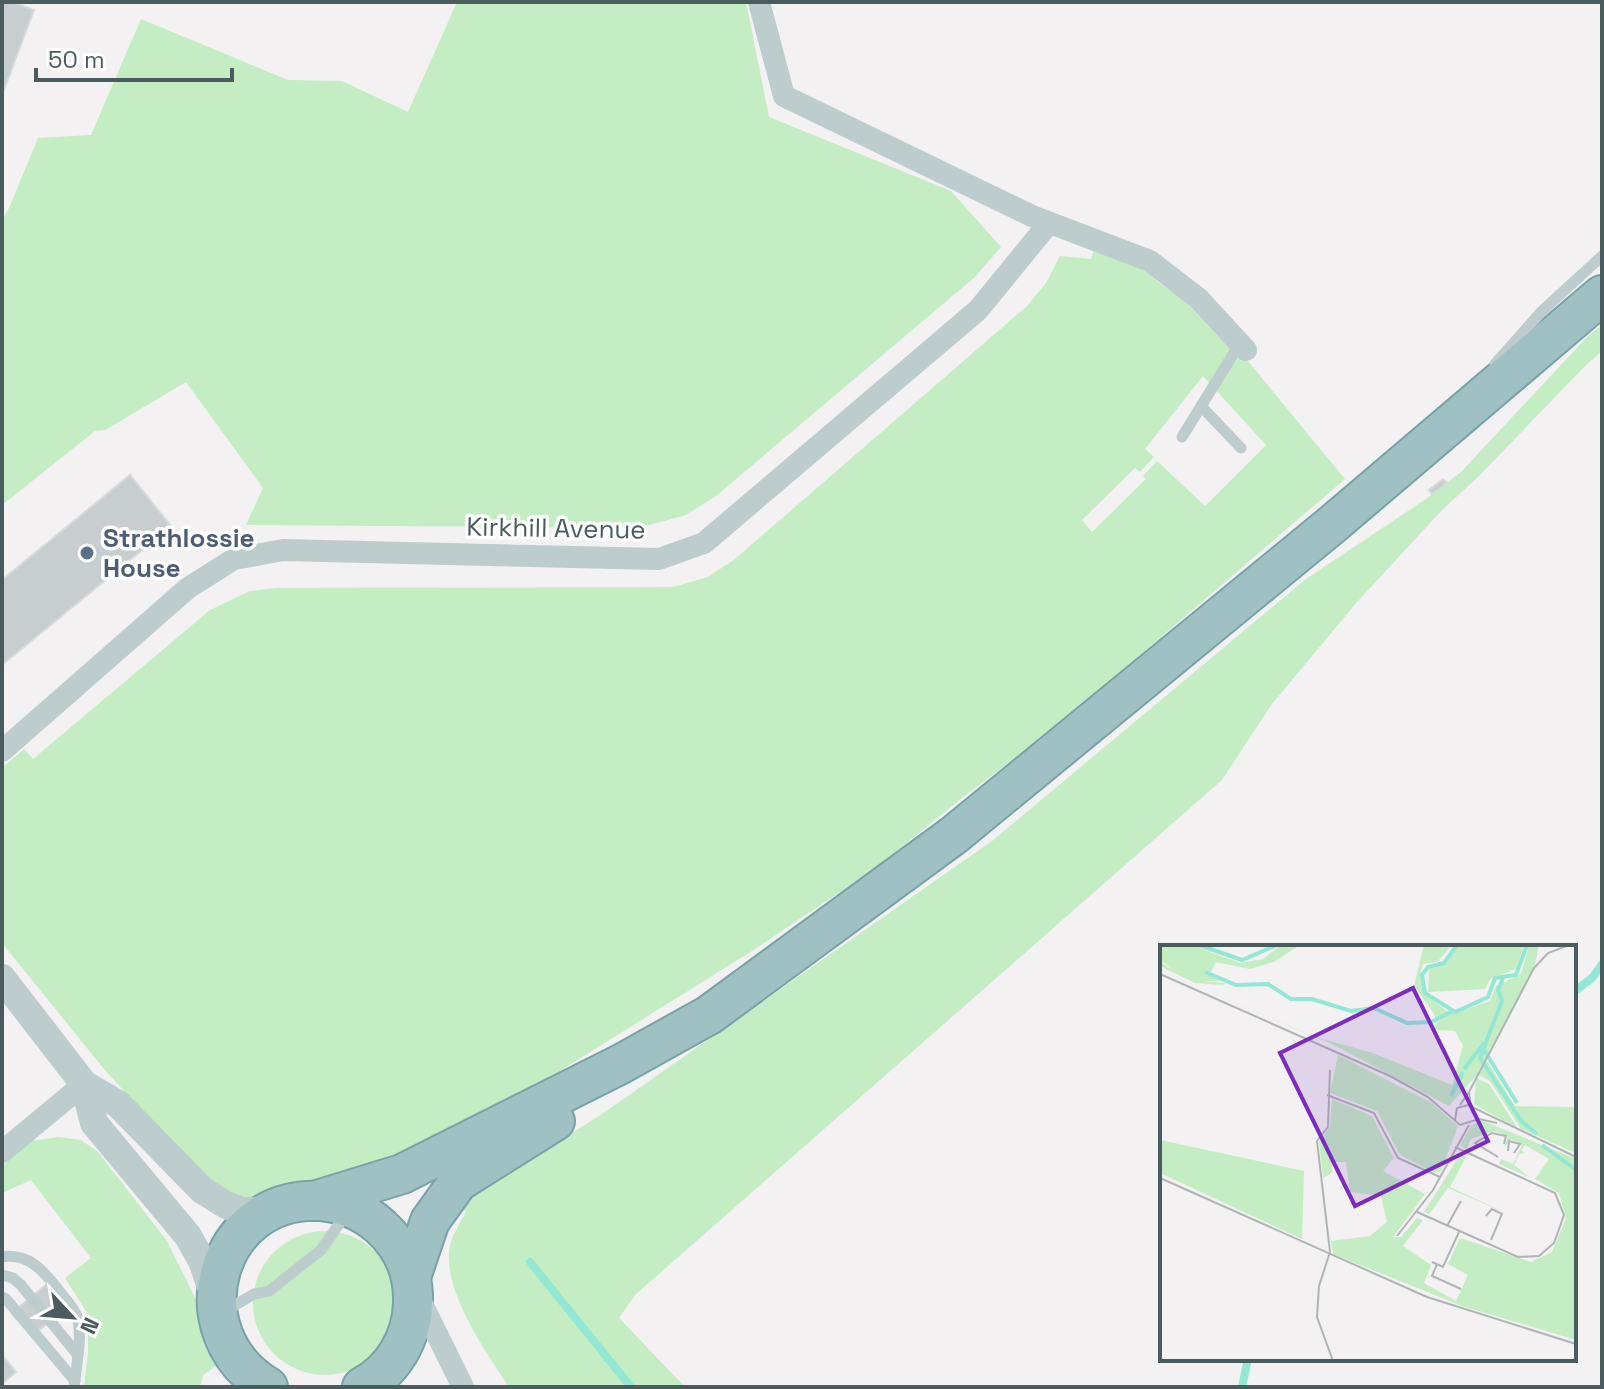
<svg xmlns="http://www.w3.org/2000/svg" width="1604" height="1389" font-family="'Space Grotesk',sans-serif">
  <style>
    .green { fill: #c4edc3; fill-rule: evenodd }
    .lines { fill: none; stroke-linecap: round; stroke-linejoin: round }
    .stream { stroke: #93e7d5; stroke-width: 8 }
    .building { fill: #c8ced0; stroke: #d5dadb; stroke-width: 2 }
    .trunk-casing { stroke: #77a2a7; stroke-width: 42 }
    .service { stroke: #bdcccc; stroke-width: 11 }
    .minor { stroke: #bdcccc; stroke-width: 22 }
    .tertiary { stroke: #bdcccc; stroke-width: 28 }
    .trunk { stroke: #9fc1c4; stroke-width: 38 }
    .service-dot { fill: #5c6f8a; stroke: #fff; stroke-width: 3 }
    .labels { text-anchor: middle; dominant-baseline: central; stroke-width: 7; stroke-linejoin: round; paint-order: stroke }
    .street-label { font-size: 26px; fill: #4a5c5d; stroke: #fff }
    .service-label { font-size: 26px; font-weight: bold; fill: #4e5e75; stroke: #fff; text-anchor: start }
    .inset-river { fill: none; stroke: #93e7d5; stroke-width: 4 }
    .inset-road { fill: none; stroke: #afb5b6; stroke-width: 2 }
    .view { fill: #7b2cbf; fill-opacity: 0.15; stroke: #7b2cbf; stroke-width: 4 }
    .inset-edge { fill: none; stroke: #4a5c5d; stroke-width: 4 }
  </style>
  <rect width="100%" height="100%" fill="#f3f1f2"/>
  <g class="green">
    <path d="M457,2H746L769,117L951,191L1001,247L975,277L716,496L686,515L638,528L246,525L263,488L186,382L105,430L95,431L2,505V220L9,208L38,138L91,135L141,19L288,80L342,81L408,112Z"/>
    <path d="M1094,250L1146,271L1159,283L1184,300L1247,360L1345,479L1056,727L962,798L873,870L752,951L555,1074L405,1152L292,1189L257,1198L240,1196L224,1189L192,1166L104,1069L2,943V768L24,749L33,759L210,610L250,591L276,588L673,587L708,577L735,559L1027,306L1046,283L1060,256L1091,259ZM1203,376L1266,445L1205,506L1157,461L1143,476L1146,479L1092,532L1082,520L1135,468L1140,472L1154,457L1145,449Z"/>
    <path d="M1602,325V351L1585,366L1477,478L1443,509L1357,602L1272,704L1222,780L635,1295L619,1318L685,1387H509C486,1352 446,1296 449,1252C450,1238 459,1225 466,1212L459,1206L466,1199L602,1114L992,841L1306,579L1426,499L1461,472L1587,337Z"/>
    <path d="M58,1137L81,1140L98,1152L167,1241L201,1310L219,1364L203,1375L200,1387H84L88,1352V1314L65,1278L91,1258L31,1180L2,1193V1166L32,1141Z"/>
    <circle cx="325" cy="1303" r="72"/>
  </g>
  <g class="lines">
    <g class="stream">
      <path d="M1574,992L1593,977L1602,964"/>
      <path d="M530,1262L631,1387"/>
      <path d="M1242,1387L1248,1359"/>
    </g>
  </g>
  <g class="building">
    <path d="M2,2H12L34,10L2,95Z"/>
    <path d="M130,475L171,526L2,665V580Z"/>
    <path d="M1443,479L1447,483L1432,494L1429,490Z"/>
    <path d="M48,1283L67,1307L32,1336L12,1313Z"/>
    <path d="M2,1355L16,1372L2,1384Z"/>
  </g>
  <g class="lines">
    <defs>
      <g id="trunk">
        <path d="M314,1201L402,1174L621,1064L709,1015L954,835L1334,523L1602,295"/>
        <path d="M411,1277L430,1221L458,1182L555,1121"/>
        <path d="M268,1387C177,1332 215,1195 321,1201C343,1203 365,1212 381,1227C403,1247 414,1274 413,1303C412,1338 393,1371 362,1387"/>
      </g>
    </defs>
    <use href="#trunk" class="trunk-casing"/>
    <g class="service">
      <path d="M1495,364L1542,311L1602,256"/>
      <path d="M1201,406L1241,448"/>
      <path d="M1182,437L1240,343"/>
      <path d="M2,1257C31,1252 47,1275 63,1296C68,1302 75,1309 77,1317C83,1336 76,1367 74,1387"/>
      <path d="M2,1275L13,1278L21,1285L77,1354"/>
      <path d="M2,1297L6,1299L75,1381"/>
      <path d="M225,1311L254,1294L269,1291L321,1250L346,1214"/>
    </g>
    <g class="minor">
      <path d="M759,2L784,96L1032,216L1150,261L1199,299L1246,350"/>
      <path d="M2,751L188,588L234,559L283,550L659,559L704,543L978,310L1049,223"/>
      <path d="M2,1152L84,1084"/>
      <path d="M418,1296L463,1387"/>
    </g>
    <g class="tertiary">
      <path d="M2,978L84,1084L118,1104L202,1190L226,1205L243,1211H270"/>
      <path d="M84,1084L94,1123L188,1236L202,1261L215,1298"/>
    </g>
    <use href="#trunk" class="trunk"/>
  </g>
  <circle class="service-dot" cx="87" cy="553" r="8"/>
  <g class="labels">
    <g class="street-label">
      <text transform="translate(556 528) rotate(1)">Kirkhill Avenue</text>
    </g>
    <g class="service-label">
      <text x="103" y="538">Strathlossie<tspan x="103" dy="30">House</tspan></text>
    </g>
  </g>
  <g transform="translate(1160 945)">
    <rect width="416" height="416" fill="#f3f1f2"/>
    <path d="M0,0H32L80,18L103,14L121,0H140L114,17L90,24L56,17L51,27L44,28L60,36H42L66,38L63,40L35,38L2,22L0,17L14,25L0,15ZM264,0H292L277,17L263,19L260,30L268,52L291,69L330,56L336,41L361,29L369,0H379L374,23L316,131L289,161L172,99L0,26L156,92L213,108L292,140L303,101L295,86L270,85L277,78L274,69L254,41ZM299,0H364L356,24L330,34L325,44L268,47L269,24L286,19ZM178,110L272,158L298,181L281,226L275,228L240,210L217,166L170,148ZM327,116L355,161L416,162V208L361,184L330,136L319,130ZM316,133L329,139L358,184L314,159ZM172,154L212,171L234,213L223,226L265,249L233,292H241L257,273L263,275L243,301L271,320L264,338L296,356L308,330L288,319L300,293L371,317L392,307L406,273L399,248L375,234L389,214L365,200L361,205L365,208L359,209L354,220L369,232L339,219L341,214L353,219L362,200L351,194L344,203L348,191L334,186L311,194L307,203L311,208L300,200L311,181L321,175L416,214V395L302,361L173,309L171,296L210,291L227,277L221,251L190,247L186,217H172V228L163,233L159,196L170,182ZM0,195L144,226L142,294L0,228ZM300,210L306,212L290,242L348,269L288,243L269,269L264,267Z" fill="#c4edc3"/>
    <path class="inset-river" d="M39,0L82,15L117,0M297,0L284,18L268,22L262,30L265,48L295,67L328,52L335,33L356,30L367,0M45,27L76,40L108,39L131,54H152L191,66L214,63L247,78L271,77L293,66M344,31L338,45L342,56L320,113L362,177L377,189M324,105L357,158M304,124L325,97M291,151L303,127M382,200L416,225"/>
    <path class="inset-road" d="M0,29L230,131L268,152L300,180L319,174L337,178M170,125L168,182L157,196L170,307L159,341L157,372L173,416M309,147L374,23L388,8L409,0M167,150L214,168L238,213L280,232M300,160L309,147L311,162M295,175L297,163L308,160L416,212M348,206L349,196L360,199L354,208M338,212L315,198L332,188L346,191L344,199M0,233L267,352L416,399M257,267L358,312L379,311L394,298L404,270L395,248L295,202M326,271L332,264L342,269L331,295M287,281L301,256M237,291L273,245L309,180M272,317L283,322L299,287M277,319L272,331L301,344"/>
    <path class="view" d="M253,43L328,196L195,261L120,108Z"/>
    <rect width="416" height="416" class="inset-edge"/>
  </g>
  <rect width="1604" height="1389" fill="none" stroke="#4a5c5d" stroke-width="8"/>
  <g transform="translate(72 1317) rotate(116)" stroke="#ffffff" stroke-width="6" paint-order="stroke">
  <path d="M0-6L14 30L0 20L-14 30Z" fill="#4a5c5d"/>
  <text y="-12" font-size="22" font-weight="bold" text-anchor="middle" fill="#4a5c5d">N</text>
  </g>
  <path d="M36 68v12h196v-12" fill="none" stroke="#4a5c5d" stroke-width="4"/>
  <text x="48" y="68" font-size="24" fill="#4a5c5d" stroke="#ffffff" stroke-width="6" paint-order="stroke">50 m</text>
</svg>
